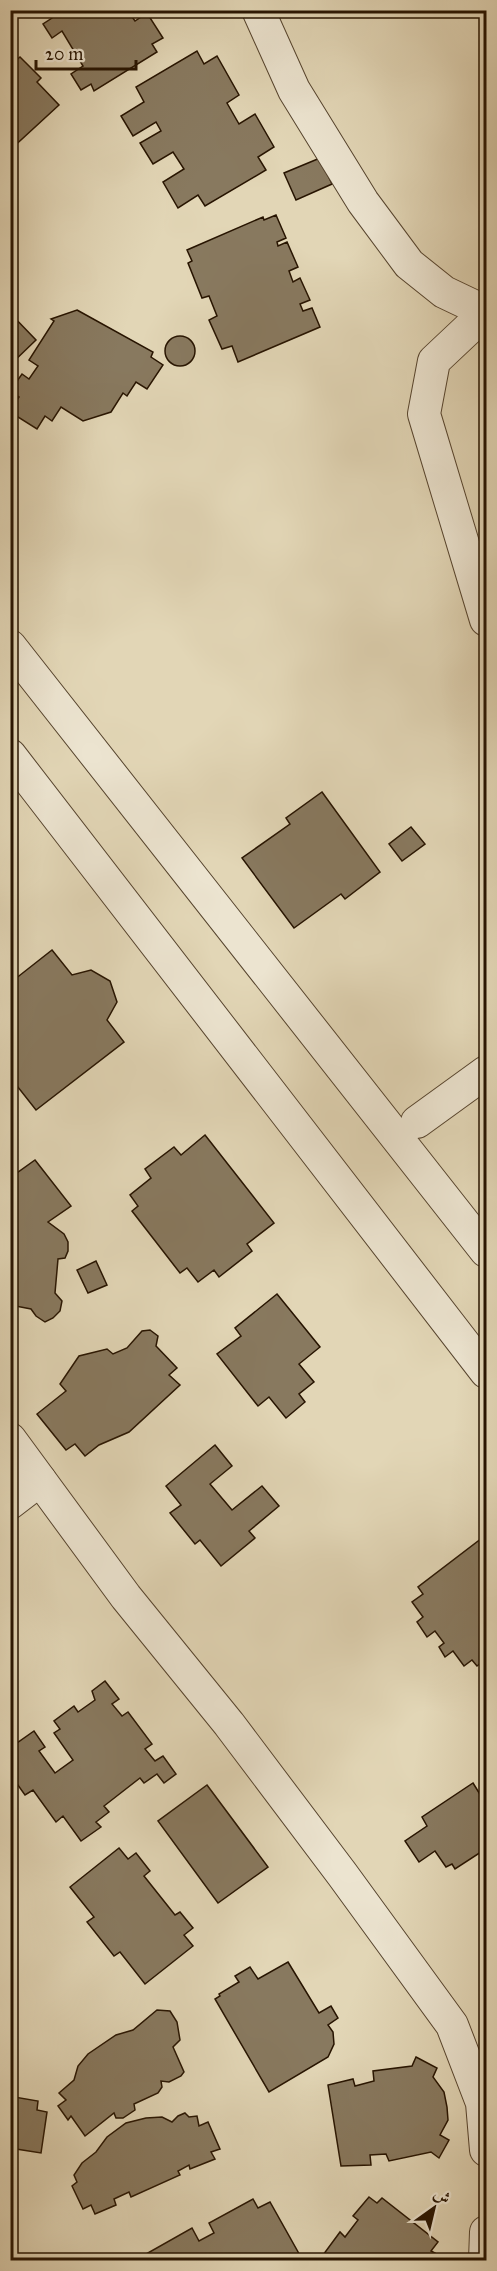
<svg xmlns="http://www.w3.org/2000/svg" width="497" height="2271" font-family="'IM FELL Great Primer',Amiri,serif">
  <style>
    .building { fill: #88795f; stroke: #271401; stroke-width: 1.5 }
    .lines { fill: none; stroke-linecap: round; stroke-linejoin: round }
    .street-casing { stroke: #56442e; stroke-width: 34 }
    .street { stroke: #ece4d0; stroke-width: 32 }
  </style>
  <rect width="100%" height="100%" fill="#e2d6b6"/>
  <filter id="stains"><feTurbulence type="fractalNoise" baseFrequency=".00333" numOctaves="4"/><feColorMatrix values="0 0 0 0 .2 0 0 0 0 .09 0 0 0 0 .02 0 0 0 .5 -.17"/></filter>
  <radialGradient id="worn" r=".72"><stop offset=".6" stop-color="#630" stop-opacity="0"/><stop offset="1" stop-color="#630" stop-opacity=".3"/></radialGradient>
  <g class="building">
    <path d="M48,10H137L130,14L135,21L147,13L163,38L152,44L157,52L94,91L91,84L81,90L71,74L83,66L62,31L52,38L43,24L52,18Z"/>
    <path d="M197,51L204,64L217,56L239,95L227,103L239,124L255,114L274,147L258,157L266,170L205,206L198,195L178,208L163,182L184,169L173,152L153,164L140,143L161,131L156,122L133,136L121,116L144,102L136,87Z"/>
    <path d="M20,57L41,78L37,82L59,105L10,150V59L14,62Z"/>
    <path d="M320,158L332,184L296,200L284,173Z"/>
    <path d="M276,215L286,238L277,242L278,246L287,242L298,267L289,271L293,282L300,278L310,300L300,304L303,311L312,308L320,327L238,362L232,346L222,349L209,320L217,316L209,296L202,298L188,263L192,261L187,250L263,217L264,220Z"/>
    <path d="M77,310L153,352L151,357L163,365L147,389L136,382L127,396L123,393L111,412L83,421L61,407L52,421L45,416L37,429L10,412L19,397L10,391L22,374L29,379L38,366L29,360L54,321L51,319Z"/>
    <path d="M10,313L36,340L10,365Z"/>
    <circle cx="180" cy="351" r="15"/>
    <path d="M322,792L380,872L345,899L341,894L294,928L242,858L290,824L286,818Z"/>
    <path d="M411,827L425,844L402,861L389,844Z"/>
    <path d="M52,950L72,975L91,970L110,981L117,1002L107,1020L124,1042L36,1110L10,1077V983Z"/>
    <path d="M205,1135L274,1223L247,1244L252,1251L219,1277L214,1270L198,1282L187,1268L180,1273L132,1211L138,1206L130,1195L151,1178L145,1169L174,1147L181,1155Z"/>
    <path d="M35,1160L71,1206L48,1222L64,1234L68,1242V1251L65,1258L58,1259L55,1293L62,1301L60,1311L53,1318L45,1322L36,1316L31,1309L10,1305V1178Z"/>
    <path d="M96,1261L107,1285L88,1293L77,1270Z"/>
    <path d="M277,1294L320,1347L299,1364L314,1382L299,1394L305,1402L286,1418L269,1397L258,1406L217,1354L241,1336L235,1328Z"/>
    <path d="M150,1330L158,1336L156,1346L177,1368L169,1375L180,1385L129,1432L99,1445L85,1456L75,1444L66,1450L37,1414L66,1391L60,1384L79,1356L107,1349L113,1354L127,1348L142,1331Z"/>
    <path d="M215,1445L232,1466L210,1484L232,1510L262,1486L279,1506L249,1531L255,1538L221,1566L200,1540L195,1544L170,1513L181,1505L166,1486Z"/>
    <path d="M486,1535V1659L477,1666L472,1660L464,1666L453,1651L445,1657L439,1647L444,1643L435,1631L427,1637L417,1622L423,1617L412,1602L423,1594L418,1587Z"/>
    <path d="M105,1681L119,1699L112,1704L122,1716L128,1712L152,1744L145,1749L155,1761L163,1756L176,1774L164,1783L157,1774L144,1783L140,1778L104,1806L109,1812L96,1822L101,1827L81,1841L63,1816L56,1822L33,1790L25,1795L10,1774V1748L34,1731L45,1747L39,1751L55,1773L73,1760L54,1733L60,1729L54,1721L74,1706L78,1712L95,1700L92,1691Z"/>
    <path d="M473,1783L486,1804V1852L484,1850L455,1869L452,1864L446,1867L435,1851L419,1862L405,1841L427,1826L422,1817Z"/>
    <path d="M207,1785L268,1867L218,1903L158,1821Z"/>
    <path d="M119,1848L128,1859L136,1853L150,1871L144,1876L175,1915L180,1912L193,1928L184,1935L193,1946L145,1984L120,1952L114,1956L87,1922L94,1917L70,1887Z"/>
    <path d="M288,1962L319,2013L331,2006L338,2018L328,2025L333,2032L334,2044L328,2057L269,2092L215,1999L220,1996L219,1994L239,1982L235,1976L250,1967L258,1979Z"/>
    <path d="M157,2010L170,2011L177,2022L180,2040L173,2047L184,2072L181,2076L169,2082L161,2081L162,2087L158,2093L134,2104L135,2110L123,2118H116L114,2113L85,2136L71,2116L68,2120L58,2106L66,2100L59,2093L74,2080L78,2066L88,2054L116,2035L133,2030Z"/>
    <path d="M416,2057L437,2068L433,2077L444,2092L447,2107L448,2120L440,2135L449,2140L439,2158L431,2152L389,2161L386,2154L370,2155L371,2165L341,2166L328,2085L353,2079L355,2086L374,2081L373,2071L412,2066Z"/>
    <path d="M10,2077L17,2078L14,2097L38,2101L37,2110L47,2112L41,2153L10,2148Z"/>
    <path d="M185,2113L189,2117L197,2116L199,2126L208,2122L220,2149L211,2152L215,2159L190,2169L189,2165L178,2171L180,2175L131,2197L129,2192L114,2199L116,2205L95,2214L91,2205L83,2209L72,2186L77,2182L74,2175L82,2163L96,2152L107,2137L126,2123L146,2118L162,2117L172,2122L178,2116Z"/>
    <path d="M369,2197L377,2203L382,2198L438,2242L431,2251L435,2253L430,2260H331L323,2255L340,2232L345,2237L358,2220L353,2216Z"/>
    <path d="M253,2199L258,2208L270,2202L302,2259L150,2260L146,2254L192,2228L199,2241L214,2233L209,2223Z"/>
  </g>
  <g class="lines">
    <defs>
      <g id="street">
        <path d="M258,10L294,90L363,202L409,264L444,292L486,312"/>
        <path d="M486,312L434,361L424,414L486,620"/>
        <path d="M10,646L486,1251"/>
        <path d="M10,755L486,1372"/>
        <path d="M417,1122L486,1072"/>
        <path d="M10,1439L126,1597L229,1724L342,1874L452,2025L482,2103L486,2150"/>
        <path d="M10,1503L40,1480"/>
        <path d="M485,2260L486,2232"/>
      </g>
    </defs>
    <use href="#street" class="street-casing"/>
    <use href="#street" class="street"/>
  </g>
  <rect width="497" height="2271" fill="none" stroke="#e2d6b6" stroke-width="36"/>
  <rect x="12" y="12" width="473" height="2247" fill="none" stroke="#271401" stroke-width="3"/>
  <rect x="18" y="18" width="461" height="2235" fill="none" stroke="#271401" stroke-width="1.5"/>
  <g transform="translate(434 2208) rotate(34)" stroke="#ece4d0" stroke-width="4.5" paint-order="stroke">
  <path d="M0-4.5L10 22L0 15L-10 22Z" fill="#271401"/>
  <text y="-9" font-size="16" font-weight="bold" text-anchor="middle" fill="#271401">ش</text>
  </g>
  <path d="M36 60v9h100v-9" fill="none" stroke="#271401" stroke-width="3"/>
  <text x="45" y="60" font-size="18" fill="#271401" stroke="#ece4d0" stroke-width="4.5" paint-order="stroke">20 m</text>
  <rect width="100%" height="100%" filter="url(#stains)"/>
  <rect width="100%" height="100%" fill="url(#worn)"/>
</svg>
